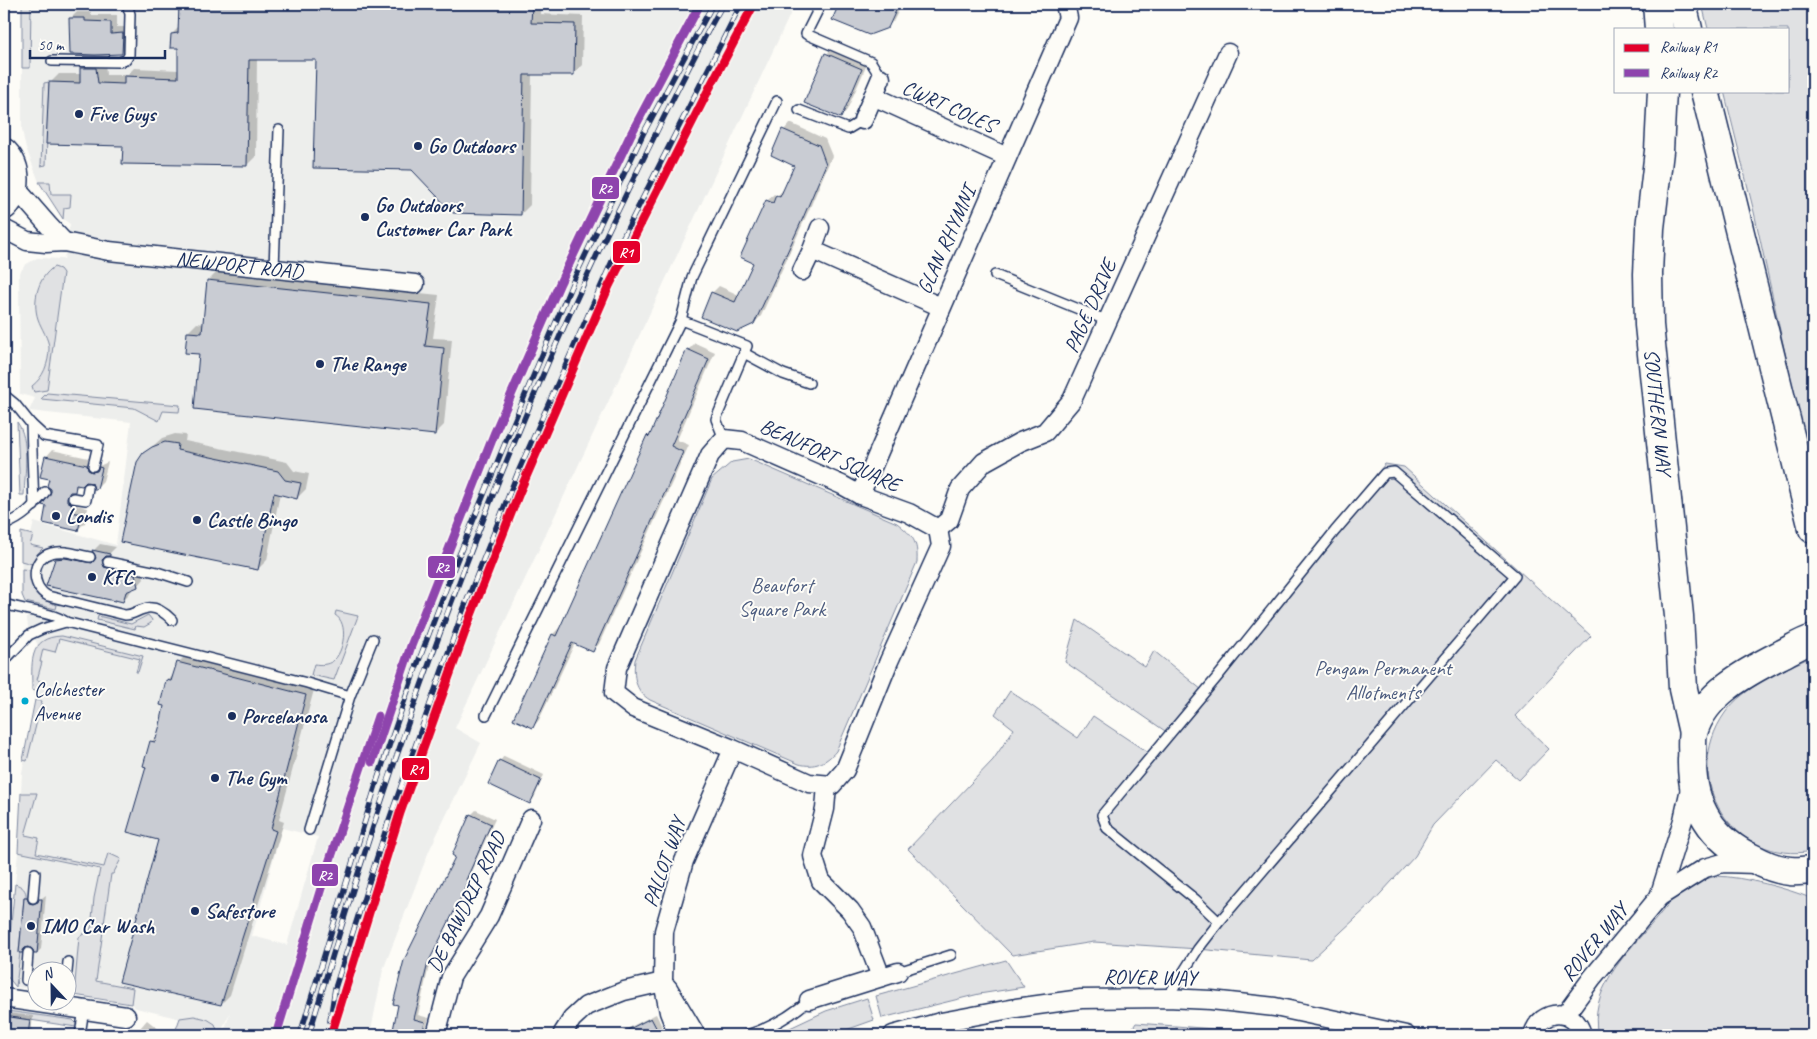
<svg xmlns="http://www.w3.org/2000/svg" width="1817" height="1039" font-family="Caveat,sans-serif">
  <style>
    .built { fill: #edeeec; fill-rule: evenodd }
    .green { fill: #e0e1e3; stroke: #7e88a0 }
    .shadow { fill: #0003 }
    .building { fill: #c9ccd3; stroke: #1b2f5e }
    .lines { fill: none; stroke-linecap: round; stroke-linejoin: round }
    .service-casing { stroke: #1b2f5e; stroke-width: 12 }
    .minor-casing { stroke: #1b2f5e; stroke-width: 21 }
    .primary-casing { stroke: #1b2f5e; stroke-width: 31 }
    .service { stroke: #fdfcf7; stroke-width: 9 }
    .minor { stroke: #fdfcf7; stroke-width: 18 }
    .primary { stroke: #fdfcf7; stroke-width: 28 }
    .rail-casing { stroke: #1b2f5e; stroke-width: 5.5 }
    .rail { stroke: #fdfcf7; stroke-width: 4; stroke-dasharray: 11; stroke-linecap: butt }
    .rail-1-casing { stroke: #fdfcf7; stroke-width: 12 }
    .rail-2-casing { stroke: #fdfcf7; stroke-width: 12 }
    .rail-1 { stroke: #e4002b; stroke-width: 9 }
    .rail-2 { stroke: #8e44ad; stroke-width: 9 }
    .poi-dot { fill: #1b2f5e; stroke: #fdfcf7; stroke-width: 2 }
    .bus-dot { fill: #00a9ce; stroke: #fdfcf7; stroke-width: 2 }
    .labels { text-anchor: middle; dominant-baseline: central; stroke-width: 4; stroke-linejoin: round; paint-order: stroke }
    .bus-label { font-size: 20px; fill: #1b2f5e; stroke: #fdfcf7; text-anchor: start }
    .street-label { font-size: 21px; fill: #1b2f5e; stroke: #fdfcf7 }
    .poi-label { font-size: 21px; font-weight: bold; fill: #1b2f5e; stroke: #fdfcf7; text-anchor: start }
    .park-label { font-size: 21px; fill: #4c5c7f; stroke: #fdfcf7 }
    .line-badge { stroke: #fdfcf7; stroke-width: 2 }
    .badge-label { font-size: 14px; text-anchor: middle; font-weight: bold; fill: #fff }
  </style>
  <rect width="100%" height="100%" fill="#fdfcf7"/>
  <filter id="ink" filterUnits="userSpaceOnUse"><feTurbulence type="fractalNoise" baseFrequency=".02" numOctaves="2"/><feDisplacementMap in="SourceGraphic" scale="10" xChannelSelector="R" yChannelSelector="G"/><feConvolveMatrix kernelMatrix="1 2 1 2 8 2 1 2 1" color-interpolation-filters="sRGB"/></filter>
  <g filter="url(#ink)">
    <path class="built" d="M22,4H795L455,728L481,743L429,851L383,970L370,1035H223L230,1013L222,1029L136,1008L131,1004L68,994V972H38L37,990L16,987L6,975L18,852L22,772L35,717L33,671L39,647L28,627L25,602L22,595L21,532L31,534L34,522L116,545L131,422L29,411L35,398L20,394L19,274L25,265L37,258L64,259L70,224L63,219L39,182L25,145L22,129ZM282,828L318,837L287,945L252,936Z"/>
    <g class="green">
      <path d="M22,4H31L30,68H22Z"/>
      <path d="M1702,4H1813V472L1798,412L1754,212L1724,91H1788V29H1708Z"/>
      <path d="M49,82L46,165L41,166L44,83Z"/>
      <path d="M39,182H50L51,194H71L70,207L64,208L63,219Z"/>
      <path d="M54,267L60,269L63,273L47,390L34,392L32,386C43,378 49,363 49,348C49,339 41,328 38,319C32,301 38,277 54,267Z"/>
      <path d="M47,393L180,405L179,412L163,411L159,421L134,408L41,399Z"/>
      <path d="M17,422C30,439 25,474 24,495H20Z"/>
      <path d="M749,459L897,523C913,536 918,541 917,562L836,751C826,763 814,768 799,764L650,700C635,691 633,676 635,660L712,479L732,462Z"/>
      <path d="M1385,464L1404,467L1591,636L1515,716L1549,749L1519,780L1496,760L1433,825L1415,856L1371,904L1311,960L1198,949L1094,942L1012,955L908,849L993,760L1014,729L995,714L1010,691L1078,738L1093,716L1150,754L1168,733L1065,662L1077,620L1145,667L1154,651L1202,690L1317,545Z"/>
      <path d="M21,532L33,535L30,545L43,548L37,554L32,564L21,561Z"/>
      <path d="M22,569L31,570C30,591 37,599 57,605L56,609L25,602L22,595Z"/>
      <path d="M336,611L358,616L334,680L311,675L314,664C321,665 327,665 333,661C344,652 349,623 335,615Z"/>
      <path d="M148,615L152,620L151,623L144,627L136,626L135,629L97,620L98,616L131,624Z"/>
      <path d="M62,636L143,656L138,672H136L140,659L59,639L55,652L43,649L40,662H42L37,680L41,681L38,692L32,690C32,665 27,637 62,636Z"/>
      <path d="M1813,656V851C1734,866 1678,780 1725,713C1743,687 1785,669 1813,656Z"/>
      <path d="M35,700L42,701L27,761L23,760Z"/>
      <path d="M21,793H37L25,835L39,838L36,853L104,867L108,853L121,859L113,874H111L96,981L133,988L131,1004L74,995L79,937L91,929L94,898L100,869L18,852Z"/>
      <path d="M1716,876C1745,877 1786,888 1813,899V1035H1598C1588,992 1624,955 1650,926C1659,916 1668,903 1678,894C1689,884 1702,880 1716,876Z"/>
      <path d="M15,884C22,886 27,890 26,898H24L19,952L20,953L16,987L6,975Z"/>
      <path d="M1006,960L1024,987L979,994L882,1018L876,996Z"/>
      <path d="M867,998L874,1020L832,1035H775L826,1011Z"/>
      <path d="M7,1011L73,1020L76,1023V1027L4,1016V1012Z"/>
      <path d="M194,1016L207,1019L215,1024L217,1030L216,1035H174L180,1018Z"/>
      <path d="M1136,1023L1241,1031L1272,1035H1128Z"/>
    </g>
    <g class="shadow">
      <path d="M180,4H540V14L583,16L582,65L573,74H532L530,205L521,214L317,59H257L256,156L247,165L124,145L50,83L59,74H81V68L90,59L105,60L106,75H127L134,68L179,70V47L172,34L179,27Z"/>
      <path d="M841,4H902L894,20L887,27L834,19Z"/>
      <path d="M77,12H91V15H117V27H129L128,46L121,53L71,18Z"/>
      <path d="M833,47L868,62L847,110L841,117L827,54Z"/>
      <path d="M790,123L825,139L832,156L809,210L761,316L754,323L712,293L719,286L739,295L754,262L767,201L774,194L777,196L784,189L796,165L772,154L784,130Z"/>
      <path d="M217,272L439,295L433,338L452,339L444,425L435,434L201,353L186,351L188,332L197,323L204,324L208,281Z"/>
      <path d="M695,343L715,352L677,440L689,445L599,644L592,651L575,643L539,720L533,727L553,634L559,628H561L648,436L653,431L688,350Z"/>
      <path d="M175,434L186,435L185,441L287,462L294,471L309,474L306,489L297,498L280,493L267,560L258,569L144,454L162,438Z"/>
      <path d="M52,450L93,459L95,464L99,466L108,462L103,481L96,488L90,481H85L73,491L74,494L78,497L76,505L88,508L85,523L78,529L53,493L46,457Z"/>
      <path d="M100,544L116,547L108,555L110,560L141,568L144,579L138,586L131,589L130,593L123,600L56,559L63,552H72L97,558L94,550Z"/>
      <path d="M187,654L315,686L279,820L284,822L230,995L221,1004L160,839L148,766L151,742L158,735L166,705L168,681L175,673L178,663Z"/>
      <path d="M504,756L544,775L534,798L529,802L500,761Z"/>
      <path d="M476,810L495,819L469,876L472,877L431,957L418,1015L429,1018L424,1035H394L400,1004L457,856L453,854L471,815Z"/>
      <path d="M30,894L33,899L38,901L46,895L41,949L37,953L25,899Z"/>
      <path d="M7,1013L33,1016L31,1035H4V1016Z"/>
      <path d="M656,1014L666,1035H615Z"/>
      <path d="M147,1020L166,1035H134Z"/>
      <path d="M95,1031L127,1035H91Z"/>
      <path d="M458,1032L470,1035H455Z"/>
    </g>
    <g class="building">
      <path d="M179,4H489L532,6L531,23L575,24L574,75H524L521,215L453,213L412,170L313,168L316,60H249L247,166L122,164L123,146L46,144L49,82L80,83V68H96L98,83L124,84V76L178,78V48H170L171,34L178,33Z"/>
      <path d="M839,4H899L888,28L869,35L832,20Z"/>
      <path d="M69,18H85V21L111,22V34L123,33L122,54L95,55L70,54Z"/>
      <path d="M825,53L862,69L841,118L804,103Z"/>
      <path d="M782,129L819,145L826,164L803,218L754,324L737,332L701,317L711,292L735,302L753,263L740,257L766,200L773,203L776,195L780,197L794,166L771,155Z"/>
      <path d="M207,280L431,304L425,346L444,348L435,435L194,409L199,354L185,353L187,332L202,333Z"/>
      <path d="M687,349L709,359L671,446L683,452L593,652L572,643L533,728L513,719L552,634L556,636L647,435L649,437Z"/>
      <path d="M165,442L178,444L177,450L278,471L285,480L301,483L297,499L274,493L258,570L120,542L137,462L143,453L152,447Z"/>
      <path d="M45,456L87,465L88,470L92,472L97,471L99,467L102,468L97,489H94L92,483L86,482L82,486L76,485L75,492H70L67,497V501L72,504L70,512L82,514L78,531L43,523L46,506L42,505L51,492V489L47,486L49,479L40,477Z"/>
      <path d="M92,550L110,554V556H106L102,560L104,567L135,575L138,587L126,592L123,602L115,600V601L46,586L55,559L65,558L92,563L96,558Z"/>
      <path d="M177,662L306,695L271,829L276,831L221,1005L119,982L158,840L127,832L146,767L143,766L150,741L155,742L160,725L164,706L160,705L166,680L171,681Z"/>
      <path d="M499,760L541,780L530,804L488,784Z"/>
      <path d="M470,814L491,824L466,880L469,882L428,963L414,1019L425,1022L422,1035H392L398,1005L393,1004L404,960L455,857L452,855Z"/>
      <path d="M24,898H27L29,903L33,904L38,902L39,899H42L37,954H34L33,950L29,947L25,948L22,953H19Z"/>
      <path d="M4,1016L30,1020L28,1035H4Z"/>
      <path d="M651,1018L660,1035H618L643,1022Z"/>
    </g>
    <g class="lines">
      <defs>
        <g id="service">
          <path d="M821,4L806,34L871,62L881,78"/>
          <path d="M52,61L119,62L126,60L129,55L130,14L127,4"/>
          <path d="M799,110L848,129L863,120"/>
          <path d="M274,268L279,130"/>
          <path d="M995,275L1108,321"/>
          <path d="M681,320L747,346L716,419L724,439"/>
          <path d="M744,353L783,374L809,383"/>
          <path d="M4,395L15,404L31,424L34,506"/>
          <path d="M31,424L44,436L98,445L93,466"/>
          <path d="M73,498L86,500L88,488"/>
          <path d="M4,525C23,518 33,507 45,492"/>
          <path d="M90,557C78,555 64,549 51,553C31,558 30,587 48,596L125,615C133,615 136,611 144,609C154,605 165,613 172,620"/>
          <path d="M108,562L157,572L188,582"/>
          <path d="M4,604C22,610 52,612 66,622L307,683L350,696L373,639"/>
          <path d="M4,661L29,635L42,629L66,622"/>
          <path d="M486,715L681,320L692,277L777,101"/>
          <path d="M309,830L350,696"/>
          <path d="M33,898L35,873"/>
          <path d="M28,953L26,980L38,982"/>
          <path d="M67,972L68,962"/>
          <path d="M898,972L951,955"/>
          <path d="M1167,998L1198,949L1219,922L1515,576L1394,472L1385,473L1335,531L1219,675L1102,815L1107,828L1196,900L1219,922"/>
          <path d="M80,1035L84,1009"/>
          <path d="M747,1035C770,1028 792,1015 809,1000"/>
        </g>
        <g id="minor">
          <path d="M873,96L1007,157"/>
          <path d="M863,120L881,78"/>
          <path d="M14,186L48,225L64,242"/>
          <path id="s1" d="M4,229L27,241L46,243L64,242L109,251L415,284"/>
          <path d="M812,250L941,307"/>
          <path d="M802,271L812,250L820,228"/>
          <path d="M860,495L1068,18L1065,4"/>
          <path d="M938,529L949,520L960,489L984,462L1020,442L1045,432L1072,400L1228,53"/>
          <path d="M827,785L825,809L813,856L821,881L850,910L862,927L881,977"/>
          <path d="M1659,897L1683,820L1691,784"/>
          <path d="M668,988L696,1035"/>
          <path d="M4,998L126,1016"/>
          <path d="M809,1000L898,972"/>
          <path d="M1565,1015L1592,978L1659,897L1705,868L1723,863L1756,864"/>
          <path d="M436,1035L451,977L489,916L531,819"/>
          <path d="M565,1035L563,1033L572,1019L586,1006L624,991L663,982"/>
          <path d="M678,1035L669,1012L663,982L664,931L684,861L733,749L633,708L614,693L617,668L710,455L724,439L742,441L842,485L860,495L909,513L938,529L941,546L889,661L845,770L832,785L809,783L733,749"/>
          <path d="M893,1035L941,1022L1016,1008L1081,999L1167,998L1211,1000L1275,1007L1406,1035"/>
          <path d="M1533,1035C1540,1008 1576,1007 1582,1035"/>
        </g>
        <g id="primary">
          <path d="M1657,4L1659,29"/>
          <path d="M1682,4L1688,29"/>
          <path id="s2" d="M1662,91L1659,151L1650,228L1648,274L1649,325L1679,616L1683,689L1693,733"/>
          <path d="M1705,91L1813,529"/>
          <path d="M4,153C18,168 18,191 4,205"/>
          <path d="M1813,639C1803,642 1792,649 1782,654C1749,671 1704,693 1693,733C1691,740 1693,751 1692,759C1691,806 1712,840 1754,859C1765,865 1778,870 1790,871C1798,872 1806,870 1813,870"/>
        </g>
      </defs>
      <use href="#service" class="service-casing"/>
      <use href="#minor" class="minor-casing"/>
      <use href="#primary" class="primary-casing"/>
      <use href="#service" class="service"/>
      <use href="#minor" class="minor"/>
      <use href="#primary" class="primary"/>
      <defs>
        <g id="rail">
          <path d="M330,1021L335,988L387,826L464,608L518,472L622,239L741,4"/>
          <path d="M300,1035L378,778L413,676L455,565L510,431L574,279L643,134L713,4"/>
          <path d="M309,1035C394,742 498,452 634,178C663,119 691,60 723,4"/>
          <path d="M331,1035L400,813L471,615L519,493L609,286L711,85L754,4"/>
        </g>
      </defs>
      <use href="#rail" class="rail-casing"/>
      <use href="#rail" class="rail"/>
      <defs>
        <path id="rail-1" d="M331,1035L400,813L471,615L519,493L609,286L711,85L754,4"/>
        <g id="rail-2">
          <path d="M372,762L411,646L495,432L560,283L630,136L700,4"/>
          <path d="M276,1035L326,872L378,716"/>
        </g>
      </defs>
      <use href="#rail-1" class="rail-1-casing"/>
      <use href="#rail-2" class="rail-2-casing"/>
      <use href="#rail-1" class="rail-1"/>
      <use href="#rail-2" class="rail-2"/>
    </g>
  </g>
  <g class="poi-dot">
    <circle cx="79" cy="114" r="5"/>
    <circle cx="418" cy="146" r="5"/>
    <circle cx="365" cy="217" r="5"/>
    <circle cx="320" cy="364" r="5"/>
    <circle cx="56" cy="516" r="5"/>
    <circle cx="197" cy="520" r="5"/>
    <circle cx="92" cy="577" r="5"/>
    <circle cx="232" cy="716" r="5"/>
    <circle cx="215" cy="778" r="5"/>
    <circle cx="195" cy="911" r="5"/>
    <circle cx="31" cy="926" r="5"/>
  </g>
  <circle class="bus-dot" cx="25" cy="701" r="4.5"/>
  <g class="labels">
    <g class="bus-label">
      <text x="34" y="689">Colchester<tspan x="34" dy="24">Avenue</tspan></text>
    </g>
    <g class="street-label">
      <text transform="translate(949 106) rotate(24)">CWRT COLES</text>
      <text transform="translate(946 240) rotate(-66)">GLAN RHYMNI</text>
      <text stroke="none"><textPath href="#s1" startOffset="240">NEWPORT ROAD</textPath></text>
      <text transform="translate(1090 306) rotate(-66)">PAGE DRIVE</text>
      <text stroke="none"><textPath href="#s2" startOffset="322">SOUTHERN WAY</textPath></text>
      <text transform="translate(830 455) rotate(24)">BEAUFORT SQUARE</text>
      <text transform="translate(664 862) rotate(-71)">PALLOT WAY</text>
      <text transform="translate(466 902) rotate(-64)">DE BAWDRIP ROAD</text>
      <text transform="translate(1594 942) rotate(-51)">ROVER WAY</text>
      <text transform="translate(1150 977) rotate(1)">ROVER WAY</text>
    </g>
    <g class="poi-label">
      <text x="89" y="114">Five Guys</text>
      <text x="428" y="146">Go Outdoors</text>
      <text x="375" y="205">Go Outdoors<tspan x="375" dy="24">Customer Car Park</tspan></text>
      <text x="330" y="364">The Range</text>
      <text x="66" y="516">Londis</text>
      <text x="207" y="520">Castle Bingo</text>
      <text x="102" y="577">KFC</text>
      <text x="242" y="716">Porcelanosa</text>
      <text x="225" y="778">The Gym</text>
      <text x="205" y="911">Safestore</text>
      <text x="41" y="926">IMO Car Wash</text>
    </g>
    <g class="park-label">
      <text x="782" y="585">Beaufort<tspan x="782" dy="24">Square Park</tspan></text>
      <text x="1383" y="668">Pengam Permanent<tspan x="1383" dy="24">Allotments</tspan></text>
    </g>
  </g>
  <g class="line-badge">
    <rect x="591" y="176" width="29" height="24" rx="5" fill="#8e44ad"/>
    <rect x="612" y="240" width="29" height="24" rx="5" fill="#e4002b"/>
    <rect x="427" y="555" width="29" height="24" rx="5" fill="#8e44ad"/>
    <rect x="401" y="757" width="29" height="24" rx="5" fill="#e4002b"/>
    <rect x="311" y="863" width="28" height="24" rx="5" fill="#8e44ad"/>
  </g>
  <g class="badge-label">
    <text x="605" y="193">R2</text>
    <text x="626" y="257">R1</text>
    <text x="442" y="572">R2</text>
    <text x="416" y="774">R1</text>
    <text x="325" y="880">R2</text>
  </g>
  <rect width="1817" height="1039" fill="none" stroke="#fdfcf7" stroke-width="20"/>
  <rect x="10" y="10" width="1797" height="1019" fill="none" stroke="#1b2f5e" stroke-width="2" filter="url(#ink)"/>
  <rect x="1614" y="28" width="175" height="65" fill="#fdfcf7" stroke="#a3aaba"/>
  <rect x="1624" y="44" width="25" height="8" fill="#e4002b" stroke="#a3aaba"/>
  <text x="1660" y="52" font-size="15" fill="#1b2f5e">Railway R1</text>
  <rect x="1624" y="69" width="25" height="8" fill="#8e44ad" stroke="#a3aaba"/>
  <text x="1660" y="78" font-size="15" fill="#1b2f5e">Railway R2</text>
  <g transform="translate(52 986) rotate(338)"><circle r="24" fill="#fdfcf7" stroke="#a3aaba"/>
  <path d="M0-4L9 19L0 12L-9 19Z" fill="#1b2f5e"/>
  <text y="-8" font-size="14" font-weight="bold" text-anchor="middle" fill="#1b2f5e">N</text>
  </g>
  <path d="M30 50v8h135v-8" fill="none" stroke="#1b2f5e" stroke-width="2.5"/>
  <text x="38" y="50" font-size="15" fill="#1b2f5e" stroke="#fdfcf7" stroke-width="4" paint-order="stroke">50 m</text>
</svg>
